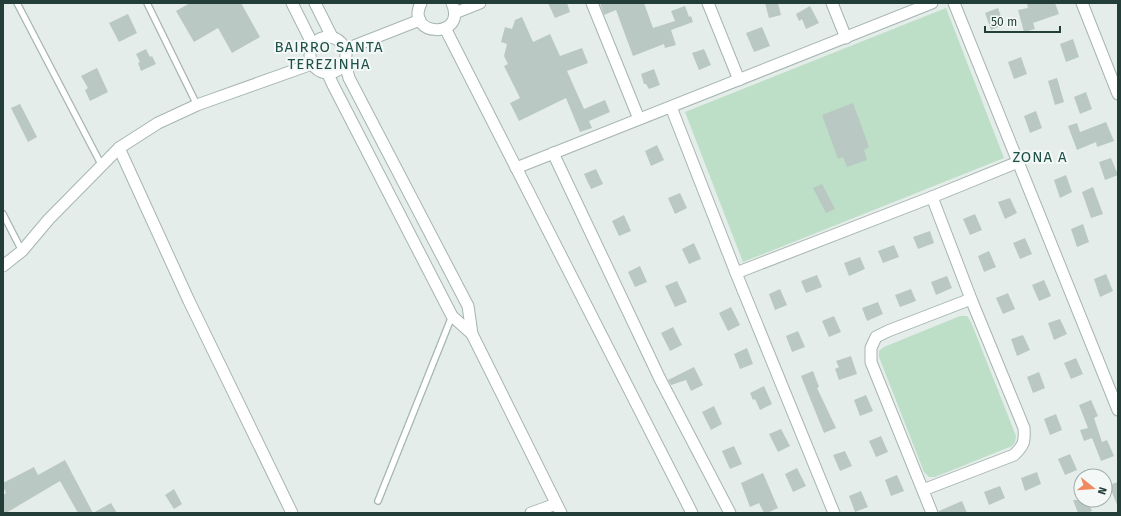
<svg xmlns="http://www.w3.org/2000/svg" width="1121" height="516" font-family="'Fira Sans',sans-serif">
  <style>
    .green { fill: #bddec7 }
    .building { fill: #b9c8c2 }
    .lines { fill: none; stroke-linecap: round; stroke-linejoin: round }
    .service-casing { stroke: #a6b5b0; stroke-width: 8 }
    .minor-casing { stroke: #a6b5b0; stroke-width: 13 }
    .service { stroke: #fff; stroke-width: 5.5 }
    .minor { stroke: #fff; stroke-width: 11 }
    .labels { text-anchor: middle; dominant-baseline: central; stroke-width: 4; stroke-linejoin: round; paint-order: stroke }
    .neighbourhood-label { font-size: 15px; letter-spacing: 1px; fill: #1f5047; stroke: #f4f9f7 }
  </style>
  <rect width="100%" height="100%" fill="#e4ede9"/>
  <g class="green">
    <path d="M946,8L1004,158L743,262L685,112Z"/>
    <path d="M960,316H967L971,322L1016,436L1015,442L1012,446L935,477H929L924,472L879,357V351L884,347Z"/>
  </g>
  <g class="building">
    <path d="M190,3H241L260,37L232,53L218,28L194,42L176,11Z"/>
    <path d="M548,3H567L570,12L555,18Z"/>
    <path d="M600,3H644L653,28L675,21L671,11L685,6L689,17L691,16L693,22L671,30L676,45L665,48L664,44L633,56L616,10L604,15Z"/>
    <path d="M765,3H778L781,15L769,18Z"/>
    <path d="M1027,3H1055L1059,14L1033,23L1035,29L1024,32L1018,10L1028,8Z"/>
    <path d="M810,6L819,23L806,29L802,19L799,21L796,14Z"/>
    <path d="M998,8L1004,25L991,30L985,13Z"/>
    <path d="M128,14L137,33L119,42L109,23Z"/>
    <path d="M522,17L533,42L550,34L560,56L582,48L588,63L567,71L584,109L605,100L610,112L589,121L592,128L580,132L566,98L519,121L510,103L520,98L504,66L508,64L504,56L507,44L501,42L505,27L512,29L515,20Z"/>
    <path d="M762,27L770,46L754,52L746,33Z"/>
    <path d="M1073,39L1079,57L1066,62L1060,44Z"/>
    <path d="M146,49L150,57L152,56L156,64L141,71L138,63L140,62L136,54Z"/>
    <path d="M704,49L711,65L699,70L692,53Z"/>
    <path d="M1021,57L1027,74L1014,79L1008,62Z"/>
    <path d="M97,68L108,92L90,101L85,90L88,88L81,76Z"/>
    <path d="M654,69L660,85L649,89L646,84H644L641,74Z"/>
    <path d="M1057,78L1064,102L1055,105L1048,81Z"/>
    <path d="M1086,92L1092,109L1080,114L1074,97Z"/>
    <path d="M853,103L869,147L864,150L867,160L847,167L843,157L838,159L822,115Z"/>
    <path d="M20,104L37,137L28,142L11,108Z"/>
    <path d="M1036,111L1042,128L1030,133L1024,116Z"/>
    <path d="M1106,122L1114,141L1097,147L1096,142L1077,150L1068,126L1077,123L1080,132Z"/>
    <path d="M657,145L664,160L651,166L645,151Z"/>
    <path d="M1111,158L1118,175L1105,180L1099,162Z"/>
    <path d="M596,169L603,184L591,189L584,174Z"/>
    <path d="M1066,175L1072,192L1060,198L1054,180Z"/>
    <path d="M822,184L835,209L826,213L813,188Z"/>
    <path d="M1093,187L1103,214L1091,218L1082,192Z"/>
    <path d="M680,193L687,208L675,214L668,198Z"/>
    <path d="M1010,198L1017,213L1005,219L998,202Z"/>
    <path d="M975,214L982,230L970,235L963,219Z"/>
    <path d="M624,215L631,231L619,236L612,221Z"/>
    <path d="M1083,224L1089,242L1077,247L1071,229Z"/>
    <path d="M930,231L934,243L918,249L913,237Z"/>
    <path d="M1025,238L1032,254L1020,259L1013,243Z"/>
    <path d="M694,243L701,259L689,264L682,249Z"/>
    <path d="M894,245L899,257L883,263L878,251Z"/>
    <path d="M989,251L996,267L984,272L978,256Z"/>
    <path d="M860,257L865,269L849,276L844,263Z"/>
    <path d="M640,266L647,282L635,287L628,272Z"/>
    <path d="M1106,274L1113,291L1100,297L1094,279Z"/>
    <path d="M817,275L822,287L806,293L801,281Z"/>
    <path d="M947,276L952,288L936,295L931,282Z"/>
    <path d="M1044,280L1051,296L1039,301L1032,285Z"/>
    <path d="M677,281L687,302L675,307L665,286Z"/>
    <path d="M780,289L787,305L775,310L769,294Z"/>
    <path d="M911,289L916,301L900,307L895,295Z"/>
    <path d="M1008,293L1015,309L1003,314L996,298Z"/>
    <path d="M878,302L883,314L867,321L862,308Z"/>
    <path d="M731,307L740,325L728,331L719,313Z"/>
    <path d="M834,316L841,332L829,337L822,321Z"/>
    <path d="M1060,319L1067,334L1054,340L1048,323Z"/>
    <path d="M673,327L682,345L670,351L661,333Z"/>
    <path d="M798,331L805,347L792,352L786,336Z"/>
    <path d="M1023,335L1030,350L1017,356L1011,339Z"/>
    <path d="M747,348L753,364L740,369L734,354Z"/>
    <path d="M851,356L857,374L839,380L835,369L839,367L836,361Z"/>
    <path d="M1076,358L1083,374L1071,379L1064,363Z"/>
    <path d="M694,367L703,385L691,391L686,380L671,385L668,380Z"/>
    <path d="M813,371L819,387L817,388L836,428L824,433L801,376Z"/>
    <path d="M1039,372L1045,388L1033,393L1027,377Z"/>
    <path d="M764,386L772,404L760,410L755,399L753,400L750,393Z"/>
    <path d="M866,395L873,411L860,416L854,400Z"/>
    <path d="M1091,400L1098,416L1094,418L1102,442L1107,440L1114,456L1101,461L1092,438L1084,441L1080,430L1088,428L1079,405Z"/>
    <path d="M714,406L722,424L711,430L702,412Z"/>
    <path d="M1056,414L1062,430L1050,435L1044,419Z"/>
    <path d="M781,429L790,446L778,452L769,434Z"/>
    <path d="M881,436L888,452L876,457L869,441Z"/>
    <path d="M734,446L742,464L730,469L722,451Z"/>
    <path d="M845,451L852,466L840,471L833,455Z"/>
    <path d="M1070,454L1077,470L1065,475L1058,459Z"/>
    <path d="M65,460L93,513L111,503L117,513H78L60,481L6,513H3V495L6,493L3,486V483L34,467L38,475Z"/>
    <path d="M797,468L806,486L793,492L785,474Z"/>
    <path d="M1037,472L1041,484L1025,491L1021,478Z"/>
    <path d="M763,473L778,508L767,513H764L759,503L750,507L741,483Z"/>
    <path d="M897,475L904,491L891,496L885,480Z"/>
    <path d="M1118,482V507L1109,485Z"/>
    <path d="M1000,486L1005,498L989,505L984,492Z"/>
    <path d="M174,489L182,504L174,509L165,495Z"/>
    <path d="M861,491L868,507L855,512L849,496Z"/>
    <path d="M1073,500H1087L1092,511L1087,513H1078Z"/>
    <path d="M962,501L967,513H939V511Z"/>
  </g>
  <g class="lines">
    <defs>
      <g id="service">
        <path d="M17,3L102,166"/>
        <path d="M147,3L197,105"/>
        <path d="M3,214L22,251"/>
        <path d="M378,501L452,316"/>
      </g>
      <g id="minor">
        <path d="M292,3L313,45"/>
        <path d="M315,3L332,37"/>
        <path d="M421,3C404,37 468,40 452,3"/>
        <path d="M592,3L639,119"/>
        <path d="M708,3L739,80"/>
        <path d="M832,3L846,38"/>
        <path d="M954,3L1118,410"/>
        <path d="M1082,3L1118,94"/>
        <path d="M455,13L480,3"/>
        <path d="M445,28L692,513"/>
        <circle cx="328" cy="55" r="18"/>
        <path d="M346,49L420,20"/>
        <path d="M345,63L349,78L468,306L472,334L561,513"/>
        <path d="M328,74L333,85L452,316L472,334"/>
        <path d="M671,107L736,273L834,513"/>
        <path d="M119,148L189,301L292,513"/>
        <path d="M553,153L660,379L730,513"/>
        <path d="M516,168L932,3"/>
        <path d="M3,266L22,251L49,219L119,148L158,123L197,105L312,64"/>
        <path d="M736,273L932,197L1018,162"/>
        <path d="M923,490L1014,455C1024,445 1025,442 1024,428L971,299"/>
        <path d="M531,513L556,504"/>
        <path d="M932,513L871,362V348L876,337L888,331L971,299L932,197"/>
      </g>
    </defs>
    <use href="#service" class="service-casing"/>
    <use href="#minor" class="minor-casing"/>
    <use href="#service" class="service"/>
    <use href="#minor" class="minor"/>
  </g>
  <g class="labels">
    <g class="neighbourhood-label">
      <text x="329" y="47">BAIRRO SANTA<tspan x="329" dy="17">TEREZINHA</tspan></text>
      <text x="1040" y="157">ZONA A</text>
    </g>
  </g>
  <rect width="1121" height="516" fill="none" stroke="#233e38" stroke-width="8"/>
  <g transform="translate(1093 488) rotate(107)"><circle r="19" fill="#f4f9f7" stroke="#a0aeab"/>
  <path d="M0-3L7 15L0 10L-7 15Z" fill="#ef895f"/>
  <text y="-6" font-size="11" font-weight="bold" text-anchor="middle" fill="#233e38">N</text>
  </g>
  <path d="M985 26v6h75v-6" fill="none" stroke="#233e38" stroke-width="2"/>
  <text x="991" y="26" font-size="12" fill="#233e38" stroke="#f4f9f7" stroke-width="3" paint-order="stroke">50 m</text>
</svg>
